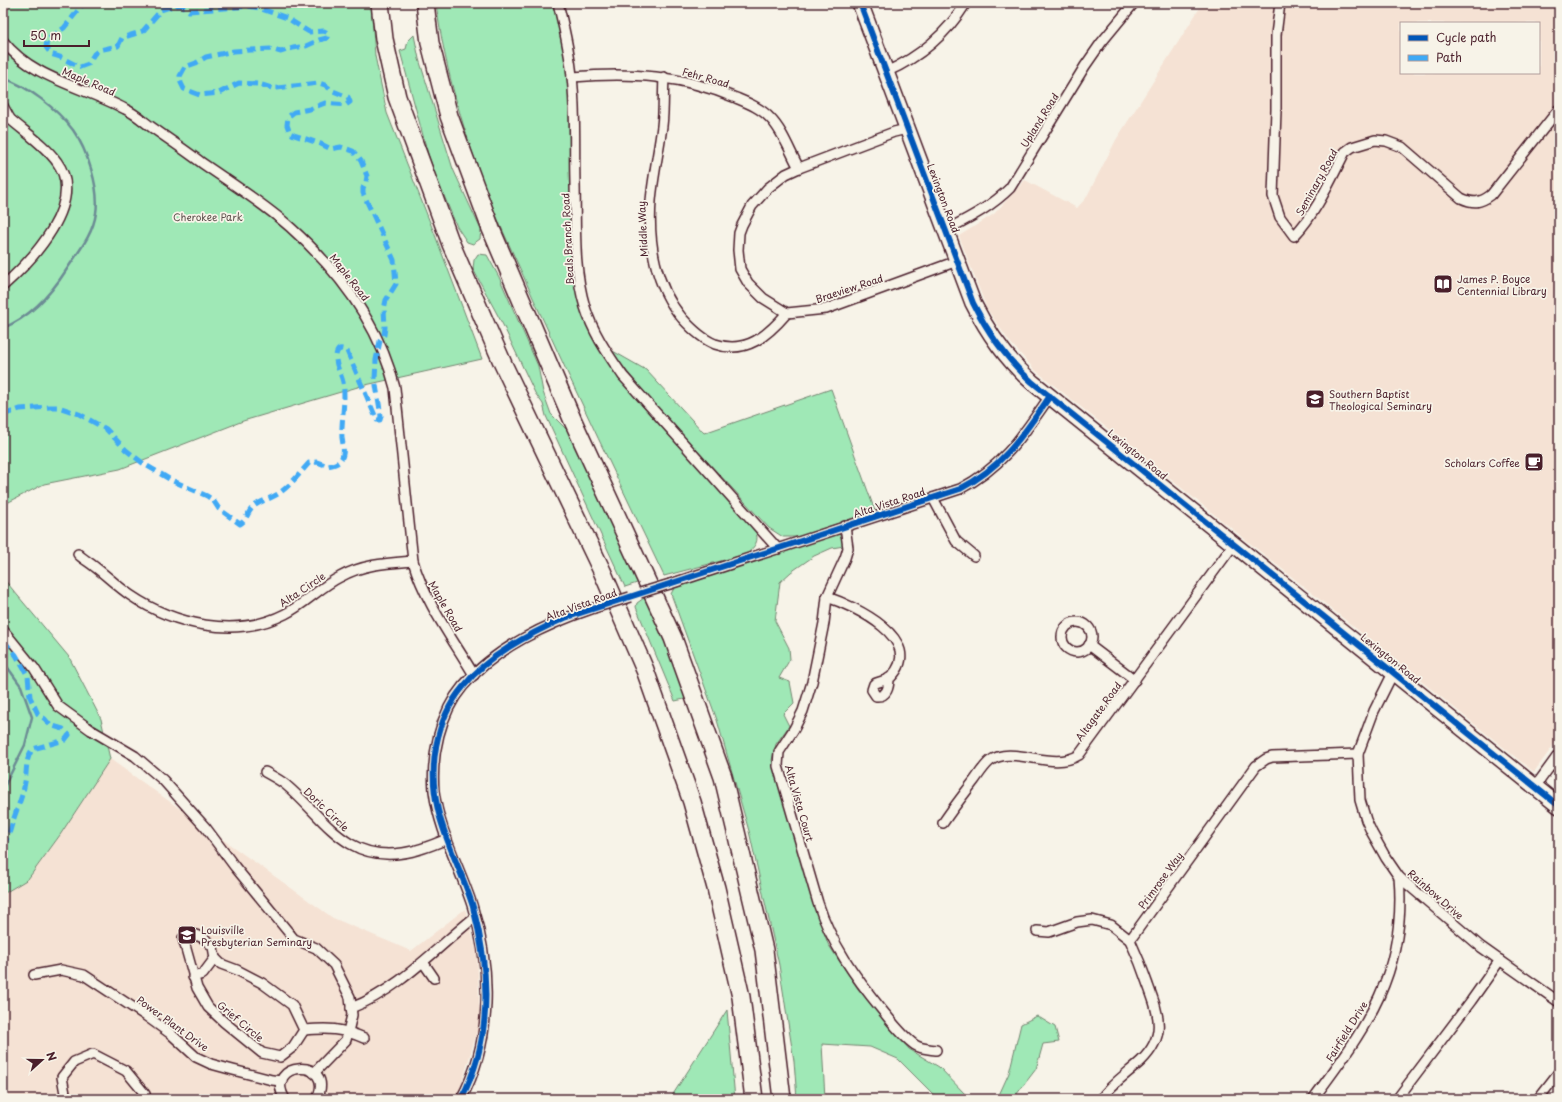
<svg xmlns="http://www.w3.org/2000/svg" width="1562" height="1102" font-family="'Playpen Sans',sans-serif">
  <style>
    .built { fill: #f5e2d4; fill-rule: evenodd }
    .green { fill: #9fe8b6; stroke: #748470 }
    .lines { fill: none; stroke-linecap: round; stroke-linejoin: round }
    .stream { stroke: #6c8c94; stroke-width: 2.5 }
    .street-casing { stroke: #4a1f2b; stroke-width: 12 }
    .primary-casing { stroke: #4a1f2b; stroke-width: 18 }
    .highway-casing { stroke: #4a1f2b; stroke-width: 20 }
    .street { stroke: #f7f3e8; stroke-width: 9 }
    .primary { stroke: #f7f3e8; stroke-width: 15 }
    .highway { stroke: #f7f3e8; stroke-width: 17 }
    .street-bridge-casing { stroke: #4a1f2b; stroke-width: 12; stroke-linecap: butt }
    .street-bridge { stroke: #f7f3e8; stroke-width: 9 }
    .quiet { stroke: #3fa9f5; stroke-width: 5; stroke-dasharray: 10 5; stroke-linecap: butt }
    .cycleway-casing { stroke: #f7f3e8; stroke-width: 8 }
    .cycleway { stroke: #0057b8; stroke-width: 6 }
    .labels { text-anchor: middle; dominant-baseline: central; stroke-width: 3.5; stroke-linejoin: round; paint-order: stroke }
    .street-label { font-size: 10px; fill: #4a1f2b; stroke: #f7f3e8 }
    .park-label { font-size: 10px; fill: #5f514e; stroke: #f7f3e8 }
    .poi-label { font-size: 10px; fill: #4a1f2b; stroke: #f7f3e8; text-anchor: start }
  </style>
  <rect width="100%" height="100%" fill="#f7f3e8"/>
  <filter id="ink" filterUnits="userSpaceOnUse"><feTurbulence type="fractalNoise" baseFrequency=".025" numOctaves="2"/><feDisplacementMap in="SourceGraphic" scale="8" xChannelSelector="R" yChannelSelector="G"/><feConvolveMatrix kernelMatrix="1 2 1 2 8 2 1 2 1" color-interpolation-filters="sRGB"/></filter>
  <g filter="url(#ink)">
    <g class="built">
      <path d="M1203,3H1559V738L1534,772L1035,370L1009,341L987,309L959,236L994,214L1025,180L1077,208L1086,198L1116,140ZM1401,23H1539V73H1401Z"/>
      <path d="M110,759L333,918L411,951L465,909L477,952L480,1021L460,1090L454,1099H3V894L28,879L60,835Z"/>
    </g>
    <g class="green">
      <path d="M3,3H371L375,56L387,113L435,235L482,359L361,386L243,421L120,469L44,484L3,505Z"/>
      <path d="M436,3H554L568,72L571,207L576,283L593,337L610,365L644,408L755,530C760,541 755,546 747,554L664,576C620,484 576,393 534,300C520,267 503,234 490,200C465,137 445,71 436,3Z"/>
      <path d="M414,35L419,59L453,169L481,230L480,239L473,244L467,242L457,227L435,174L428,154L400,51L406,49L408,41Z"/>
      <path d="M478,254L487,255L499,277L538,366L543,392L551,414L573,436L642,580L637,583L625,587L546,416L543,404L535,393L503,325L473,269L474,260Z"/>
      <path d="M611,350L646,370L704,433L831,389L875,511L798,537H783L769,528L656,406L619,362Z"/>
      <path d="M838,533L842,538L844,546L832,548L814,556L791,572L780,582L775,621L789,648L790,659L779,678L790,682L794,703L783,714L789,726L776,744L772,760L808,887L828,944L858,989L909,1049L939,1067L966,1095L974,1099H946L934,1095L898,1059L870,1047L822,1044L825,1099H797L794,1061L779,965L749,831L717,720L671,594L674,588Z"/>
      <path d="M3,578L69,657L101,719L110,759L60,835L28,879L3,894Z"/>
      <path d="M644,598H649L689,698L675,701L636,607L637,603Z"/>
      <path d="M727,1010L735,1099H670Z"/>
      <path d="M1037,1016L1055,1027L1059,1042L1043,1044L1036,1069L1013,1099H992L999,1095L1009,1073L1021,1024Z"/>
    </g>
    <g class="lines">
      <g class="stream">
        <path d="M3,78C28,86 57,109 73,130C87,150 100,188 96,213C93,235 78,252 67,269C51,294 31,317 3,328"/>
        <path d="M3,661L21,686L32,717L25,745L3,789"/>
      </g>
      <defs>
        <g id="street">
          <path d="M558,3C564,28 570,52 572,77C576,112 574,148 575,184C576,224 573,268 585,307C593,333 608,354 623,376L778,549"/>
          <path d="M1280,3L1276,35V110L1273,196L1280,217L1294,236C1317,212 1330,181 1345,152L1352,147L1375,140L1386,141L1402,147L1461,198C1474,204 1480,203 1491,195L1559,109"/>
          <path d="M3,41C33,79 84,87 125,109C134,113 142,120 150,126C167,138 185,150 202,163C231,183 263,203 290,227C339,271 379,323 395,388L413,561C425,602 452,638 474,675"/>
          <path d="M886,72C920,57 946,35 966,3"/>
          <path d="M572,77C631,72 682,75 736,98C748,103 761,108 770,118C783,131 790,152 799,168"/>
          <path d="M664,77C663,94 664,110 662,126C659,151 653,176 651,201C648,242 655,286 682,318C691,328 702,339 715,344C746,355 768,335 787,313"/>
          <path d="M3,106L10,119"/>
          <path d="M3,115L10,119C25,132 46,146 57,162C87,203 31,261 3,286"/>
          <path d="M907,129L894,132L799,168L786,174L768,188L752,206L742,225L739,233L738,250L740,269L748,283L763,298L787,313L826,309L957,261"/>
          <path d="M946,230C969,218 991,207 1010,188L1085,66L1101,43L1134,3"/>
          <path d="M933,498L956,541L974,556"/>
          <path d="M845,526L848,548L845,558L827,597L824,623L812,682L803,711L794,729L779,752L778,766L818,903C831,943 855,977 882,1010C892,1022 902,1036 915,1045C921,1049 929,1049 936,1050"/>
          <path d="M78,554C83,559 89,562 95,567C107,576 118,587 130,595C174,625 236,639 285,614C305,604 320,587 340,577C363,564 388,563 413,561"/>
          <path d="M670,584L960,489C1003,467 1023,435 1050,396"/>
          <path d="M827,597C854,606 927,640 891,677C887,681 879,681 874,684L872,690L876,696C887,697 889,687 889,678"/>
          <circle cx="1077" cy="637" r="15"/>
          <path d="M3,630L34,668L58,706L91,730L135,756L163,780L206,828L235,867L294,939L316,948L334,965L350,997L352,1015L346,1040L314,1073"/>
          <path d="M1089,645L1135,680"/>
          <path d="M1393,673L1374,711L1358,754L1360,800L1366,820L1372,833L1386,858L1399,877L1481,947L1559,1002"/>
          <path d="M265,772C272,776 280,780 286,785C324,817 345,862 403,853C418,851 433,845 447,839"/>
          <path d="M1535,787L1559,754"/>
          <path d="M943,823C953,808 964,794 974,781C979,774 984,766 990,761C1012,744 1052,772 1079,755L1234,544"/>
          <path d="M1037,931L1049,932L1077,922L1092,920L1111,925L1130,940"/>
          <path d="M196,935L205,939L213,947L215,958L221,964L237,970L262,983L292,1005L304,1030L293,1047L280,1057L262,1053L224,1022L208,1007L197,988L183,938Z"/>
          <path d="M423,962L434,978"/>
          <path d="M34,975L61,970L84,975L146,1016L171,1034L196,1057L211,1064L233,1070L272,1080L282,1081"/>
          <path d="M193,977L203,974L215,958"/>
          <path d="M351,1008C400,989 435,949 475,917"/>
          <path d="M304,1030C328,1028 341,1028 364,1038"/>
          <path d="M66,1099L62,1077L74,1062L93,1054L126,1071L145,1094L146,1099"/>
          <path d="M285,1099C262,1061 337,1056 317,1099"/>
          <path d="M461,1099C493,1041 492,967 472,905C460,868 439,831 434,791C431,756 440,713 463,686C496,647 547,624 594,608"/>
          <path d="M1101,1099C1112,1083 1127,1074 1141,1061C1167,1036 1159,1015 1148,985C1143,970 1137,955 1130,940L1256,766L1266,759L1272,757L1358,754"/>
          <path d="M1313,1099C1367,1027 1407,971 1399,877"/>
          <path d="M1397,1099L1471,1001L1500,960"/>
          <path d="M1538,1099L1559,1072"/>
        </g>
        <path id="primary" d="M860,3L973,303C988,333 1006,359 1032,382L1559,806"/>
        <g id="highway">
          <path d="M380,3L384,39L397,97L451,244L503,364L602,571L645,670L692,802L716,888L741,997L754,1099"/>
          <path d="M425,3L430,43L449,116L491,229L573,421L673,638L723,777L764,950L782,1099"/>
        </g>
      </defs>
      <use href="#street" class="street-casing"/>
      <use href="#primary" class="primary-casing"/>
      <use href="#highway" class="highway-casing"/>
      <use href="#street" class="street"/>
      <use href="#primary" class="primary"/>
      <use href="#highway" class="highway"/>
      <defs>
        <g id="street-bridge">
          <path d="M640,593L670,584"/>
          <path d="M594,608L630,597"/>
        </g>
      </defs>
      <use href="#street-bridge" class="street-bridge-casing"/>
      <use href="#street-bridge" class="street-bridge"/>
      <g class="quiet">
        <path d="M294,3L301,8L311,3"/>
        <path d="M3,415L20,409L50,407H58L79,414L106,429L126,450L144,464L171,480L207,496L213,500L219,509L240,524C247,520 247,513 253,507C260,501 270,499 278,494C290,486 299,474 309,463L317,462L328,466C332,465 339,464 341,459C345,454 343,444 342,438C341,420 346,401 343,382C341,373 333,362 337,352C339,347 344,349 347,351L377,420H380L381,416L375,379L376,360L380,341L384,335L385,327L384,309L386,300L396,284L394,260L363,193V188L366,182L367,176L361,161L353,151L341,147L331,149L321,144L294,135L290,133L287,125L288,117L294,112L310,109L325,103L346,105L350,102L348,97L333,91L325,85L319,83L277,88H272L259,84L239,83L219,93L200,95L184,89L181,83L180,76L185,67L196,63L206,57L234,51L270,49L281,52L293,48L306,46L319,40L327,38L328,33L324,31L309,32L287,18L259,8L249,6L189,11L181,5L173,6L161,10L143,31L122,38L118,46L99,50L94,54L88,64L80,67L60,57L51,54L46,47L47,40L64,28L84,3"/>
        <path d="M3,640L16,655L28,676L30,697L38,714L45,719L50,725L63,729L69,735L65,740L33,749C25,757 27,772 25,782C23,795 18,806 14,818C10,828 10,836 3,844"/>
      </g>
      <defs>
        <g id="cycleway">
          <path d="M860,3L973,303C988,333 1006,359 1032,382L1559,806"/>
          <path d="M461,1099C493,1039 490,971 473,907C463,874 446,844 438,810C428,769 435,720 463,687C488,655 529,634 565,618L960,489C1003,467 1023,435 1050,396"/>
        </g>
      </defs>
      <use href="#cycleway" class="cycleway-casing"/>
      <use href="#cycleway" class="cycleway"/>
    </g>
  </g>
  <defs>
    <symbol id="library-square" viewBox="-11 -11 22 22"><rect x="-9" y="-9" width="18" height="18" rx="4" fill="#4a1f2b" stroke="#f7f3e8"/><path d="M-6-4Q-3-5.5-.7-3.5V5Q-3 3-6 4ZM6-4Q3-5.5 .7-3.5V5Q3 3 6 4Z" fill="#fff"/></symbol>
    <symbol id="university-square" viewBox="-11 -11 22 22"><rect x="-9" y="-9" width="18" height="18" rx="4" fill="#4a1f2b" stroke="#f7f3e8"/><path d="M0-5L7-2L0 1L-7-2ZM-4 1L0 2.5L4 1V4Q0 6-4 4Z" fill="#fff"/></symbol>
    <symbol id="cafe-square" viewBox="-11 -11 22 22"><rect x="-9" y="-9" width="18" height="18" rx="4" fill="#4a1f2b" stroke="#f7f3e8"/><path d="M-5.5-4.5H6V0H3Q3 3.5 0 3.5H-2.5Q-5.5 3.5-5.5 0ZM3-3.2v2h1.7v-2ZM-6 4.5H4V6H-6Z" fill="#fff"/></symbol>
  </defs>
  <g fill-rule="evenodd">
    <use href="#library-square" x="1432" y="273" width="22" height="22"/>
    <use href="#university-square" x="1304" y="388" width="22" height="22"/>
    <use href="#cafe-square" x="1523" y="451" width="22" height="22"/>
    <use href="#university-square" x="176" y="924" width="22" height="22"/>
  </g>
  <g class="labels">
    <g class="street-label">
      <text transform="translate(706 77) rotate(16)">Fehr Road</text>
      <text transform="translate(89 81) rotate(23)">Maple Road</text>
      <text transform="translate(1039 120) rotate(-58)">Upland Road</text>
      <text transform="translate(1316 182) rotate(-61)">Seminary Road</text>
      <text transform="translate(944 198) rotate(69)">Lexington Road</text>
      <text transform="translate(642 229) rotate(-93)">Middle Way</text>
      <text transform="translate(567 239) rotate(-93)">Beals Branch Road</text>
      <text transform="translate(350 277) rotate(52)">Maple Road</text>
      <text transform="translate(849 288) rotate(-18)">Braeview Road</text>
      <text transform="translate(1138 454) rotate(39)">Lexington Road</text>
      <text transform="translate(889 502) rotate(-18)">Alta Vista Road</text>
      <text transform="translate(302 589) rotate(-34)">Alta Circle</text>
      <text transform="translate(581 604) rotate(-20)">Alta Vista Road</text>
      <text transform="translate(446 606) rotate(60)">Maple Road</text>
      <text transform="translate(1391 658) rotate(39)">Lexington Road</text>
      <text transform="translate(1098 711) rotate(-54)">Altagate Road</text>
      <text transform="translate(800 803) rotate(74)">Alta Vista Court</text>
      <text transform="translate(327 809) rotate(44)">Doric Circle</text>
      <text transform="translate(1160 880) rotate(-54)">Primrose Way</text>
      <text transform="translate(1436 894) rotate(41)">Rainbow Drive</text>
      <text transform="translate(241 1021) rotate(40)">Grief Circle</text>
      <text transform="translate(173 1023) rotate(36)">Power Plant Drive</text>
      <text transform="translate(1346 1031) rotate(-58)">Fairfield Drive</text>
    </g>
    <g class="park-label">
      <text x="208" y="216">Cherokee Park</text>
    </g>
    <g class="poi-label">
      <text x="1457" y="278">James P. Boyce<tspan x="1457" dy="12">Centennial Library</tspan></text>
      <text x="1329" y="393">Southern Baptist<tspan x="1329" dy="12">Theological Seminary</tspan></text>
      <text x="1520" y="462" text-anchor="end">Scholars Coffee</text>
      <text x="201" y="929">Louisville<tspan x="201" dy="12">Presbyterian Seminary</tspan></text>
    </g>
  </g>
  <rect width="1562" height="1102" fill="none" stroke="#f7f3e8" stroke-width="16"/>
  <rect x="8" y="8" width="1546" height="1086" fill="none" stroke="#4a1f2b" stroke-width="1.5" filter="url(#ink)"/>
  <rect x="1400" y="22" width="140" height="52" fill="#f7f3e8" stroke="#b29e9c"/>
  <rect x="1408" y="35" width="20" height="6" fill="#0057b8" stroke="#b29e9c"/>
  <text x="1436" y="42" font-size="12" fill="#4a1f2b">Cycle path</text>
  <rect x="1408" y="55" width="20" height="6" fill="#3fa9f5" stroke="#b29e9c"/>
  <text x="1436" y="62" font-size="12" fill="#4a1f2b">Path</text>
  <g transform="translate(42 1060) rotate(69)" stroke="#f7f3e8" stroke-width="3" paint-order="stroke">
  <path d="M0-3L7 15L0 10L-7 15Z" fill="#4a1f2b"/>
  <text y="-6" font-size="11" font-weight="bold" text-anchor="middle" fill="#4a1f2b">N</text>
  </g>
  <path d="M24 40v6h65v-6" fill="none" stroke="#4a1f2b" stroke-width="2"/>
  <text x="30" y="40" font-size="12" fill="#4a1f2b" stroke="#f7f3e8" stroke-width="3" paint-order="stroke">50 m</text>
</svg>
